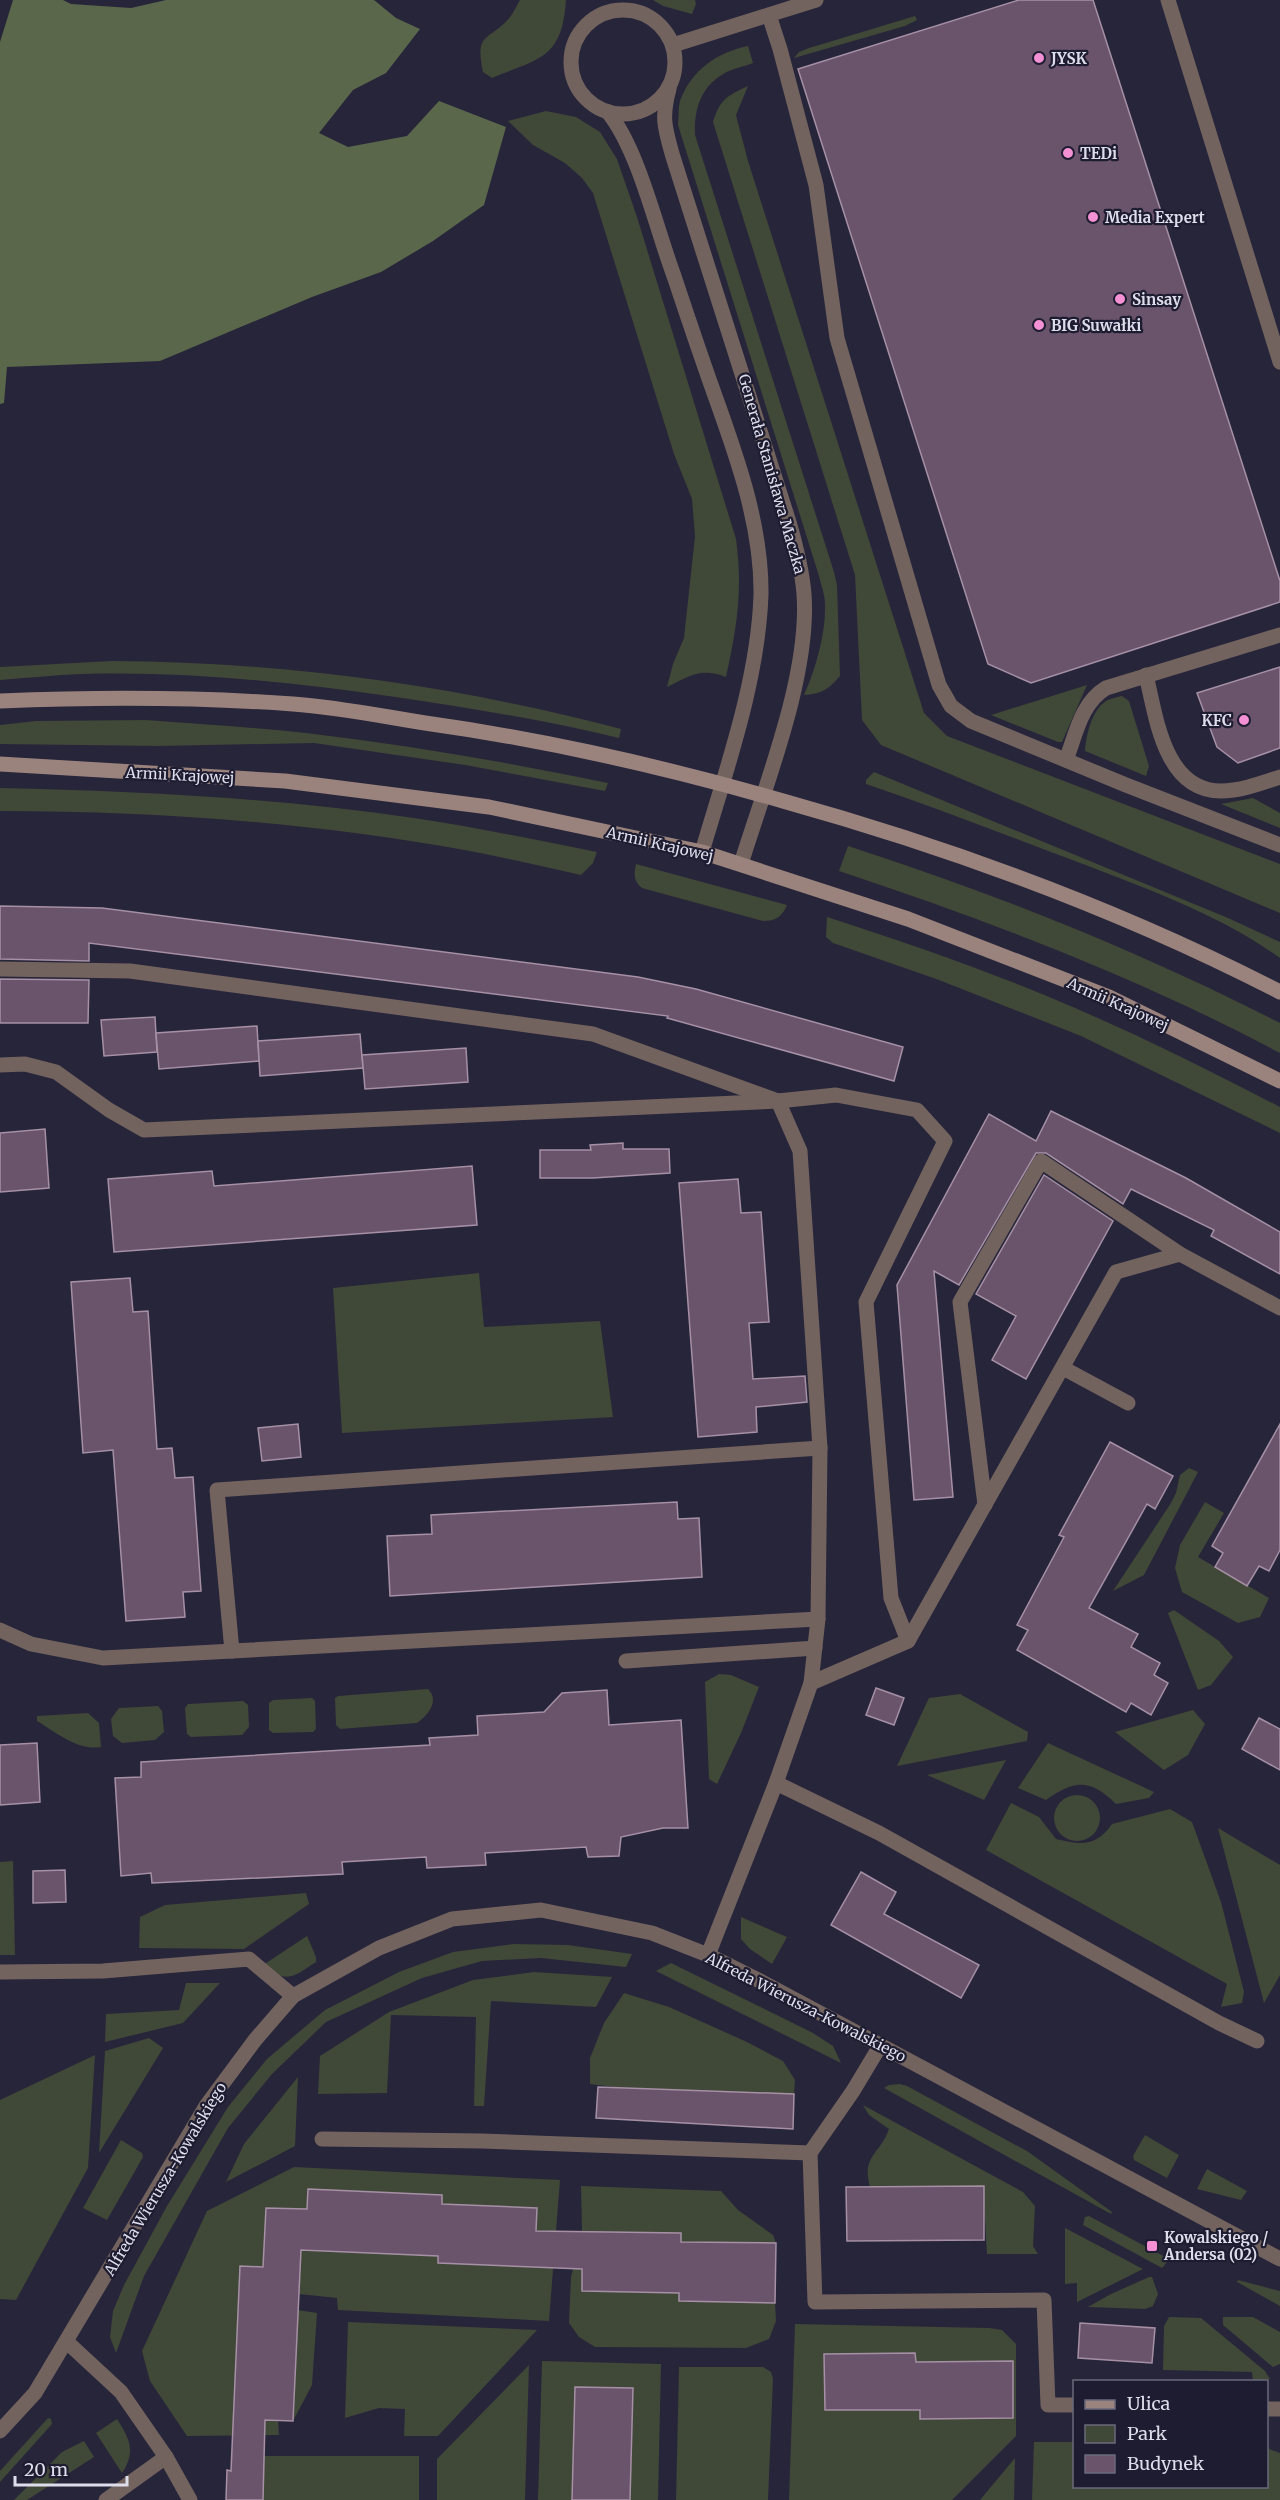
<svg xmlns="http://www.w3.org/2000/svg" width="1280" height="2500" font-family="Merriweather,serif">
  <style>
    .green { fill: #404837 }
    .forest { fill: #5a674b }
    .building { fill: #6a546b; stroke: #a590a5; stroke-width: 1.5 }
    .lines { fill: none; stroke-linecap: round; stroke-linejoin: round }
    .service { stroke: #72635f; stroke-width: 15 }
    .minor { stroke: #72635f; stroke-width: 15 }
    .tertiary { stroke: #72635f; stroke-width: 15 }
    .secondary { stroke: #9b837d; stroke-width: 15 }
    .poi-dot { fill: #f491d4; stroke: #1d1c30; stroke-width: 2 }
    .labels { text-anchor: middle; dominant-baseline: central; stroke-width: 4.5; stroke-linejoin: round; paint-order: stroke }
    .poi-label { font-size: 15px; font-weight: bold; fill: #ddddeb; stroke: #1d1c30; text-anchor: start }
    .street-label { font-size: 15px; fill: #ddddeb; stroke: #1d1c30 }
  </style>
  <rect width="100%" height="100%" fill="#27253a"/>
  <g class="green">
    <path d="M520,0H566C562,59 540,58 492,78L483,72C474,30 490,42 510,17C514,12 517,5 520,0Z"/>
    <path d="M653,0H695L696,4L692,14L663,6Z"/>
    <path d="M915,16L917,20L905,26L794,58L799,52L809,48Z"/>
    <path d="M748,46L753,63C744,67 733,68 725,73C701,86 694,109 695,135L834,572L837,585L840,676C829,689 822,694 804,695C816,668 826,633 825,604C825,595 821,585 819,576L678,125C679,117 678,108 680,101C691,70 718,52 748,46Z"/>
    <path d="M748,86L736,115L748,161L924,713L947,736L1280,864V913L881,745L862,720L855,575L713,122C720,99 727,96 748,86Z"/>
    <path d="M546,111L576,117L600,132L617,159L637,217L736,539C743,590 737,627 726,677C700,667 690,676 667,687L673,664L684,638L695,536L692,499L674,454L593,193L582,178L565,163L533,145L508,121Z"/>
    <path d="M112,661C283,662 455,685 621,729L619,738C544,720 470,708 395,697C291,682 187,671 82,674C55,675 27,678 0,680V667Z"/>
    <path d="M1087,685L1062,742H1058L991,715Z"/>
    <path d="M1122,696L1129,701L1149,766L1146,776L1085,751C1086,735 1092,708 1108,700C1112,698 1118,697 1122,696Z"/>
    <path d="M146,720C199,724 253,727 306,733C407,745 508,762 608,783L605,791L465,765L314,743L159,746L0,744V725L36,721Z"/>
    <path d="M874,772L1228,918L1280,942V958C1219,914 1145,888 1075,861C1006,835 936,808 866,784V780Z"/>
    <path d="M0,788C138,791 277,798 414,818C475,827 536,840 597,852L593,863L581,875C544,867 507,858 470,851C316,823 157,811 0,811Z"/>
    <path d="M1253,798L1280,813V828L1221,804Z"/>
    <path d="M848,846C997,894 1141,952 1280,1023V1053C1139,978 990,921 839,871Z"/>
    <path d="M636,864L787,905C782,917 776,921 763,921L642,888C633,880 634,875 636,864Z"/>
    <path d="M827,917C910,944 995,973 1075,1008C1145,1038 1212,1072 1280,1107V1133L1081,1036L939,980L833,943L826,937Z"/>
    <path d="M479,1273L484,1327L600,1321L613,1417L342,1433L333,1288Z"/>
    <path d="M1189,1468L1198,1472L1144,1575L1113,1591L1171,1503L1176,1493L1180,1475Z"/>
    <path d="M1205,1502L1224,1513L1198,1557L1269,1598L1260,1617L1238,1623L1182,1592L1175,1568L1180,1545Z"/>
    <path d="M1174,1610L1219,1641L1233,1657L1211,1685L1198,1690L1168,1613Z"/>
    <path d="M719,1674L731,1675L759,1687L741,1733L717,1784L709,1779L705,1682Z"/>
    <path d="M428,1689C440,1701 428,1715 417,1723L340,1729L336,1725L335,1698L338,1696Z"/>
    <path d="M960,1694L1028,1732L1027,1741L897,1766L929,1698Z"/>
    <path d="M312,1698L315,1701L316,1729L313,1732L273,1733L269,1730V1703L273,1700Z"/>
    <path d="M243,1701L248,1705L249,1727L242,1735L191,1737L187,1734L185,1708L188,1704Z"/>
    <path d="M158,1706L162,1711L164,1732L155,1740L122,1743L113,1736L111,1719L119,1708Z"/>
    <path d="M1193,1710L1205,1724L1188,1755L1164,1770L1115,1732Z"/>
    <path d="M88,1713L99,1723L101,1747C78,1751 57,1733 37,1721V1716Z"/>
    <path d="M1048,1743L1154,1792L1149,1798L1116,1804C1090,1778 1074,1780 1046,1800L1018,1788Z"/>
    <path d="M1006,1760L984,1800L927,1775Z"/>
    <circle cx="1077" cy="1818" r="23"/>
    <path d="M1011,1803L1039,1817L1056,1839C1081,1845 1096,1847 1112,1824L1170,1809L1192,1822L1221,1902L1244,1992L1242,2003L1221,2007L1227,1984L986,1850Z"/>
    <path d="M1218,1828L1280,1865V1975L1264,2003Z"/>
    <path d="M13,1861L15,1955H0V1862Z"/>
    <path d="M306,1893L309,1904L244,1949L139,1948L140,1917L165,1905Z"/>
    <path d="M741,1917L787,1937L772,1964L750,1949L741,1939Z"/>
    <path d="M307,1936L316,1957V1962C291,1979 288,1982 260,1967Z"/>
    <path d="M513,1944L568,1945L632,1954L626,1967L541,1958L482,1961L422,1978L326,2022L272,2074L228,2128L144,2276L116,2353L110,2337L113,2311L124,2285L167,2206L228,2107L267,2059L325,2010L399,1972L453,1952Z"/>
    <path d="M671,1963L813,2033L833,2046L841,2063L656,1971Z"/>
    <path d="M534,1972L612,1977L596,2007L491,2001L484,2106H474L476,2017L391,2015L387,2093L318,2094L320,2056L389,2012L473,1980Z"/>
    <path d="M186,1983H220L183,2023L105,2042L106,2014L179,2010Z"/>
    <path d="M624,1993L669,2007L747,2042L783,2061L795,2080L794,2094L630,2089L590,2084V2058L604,2023Z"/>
    <path d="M149,2038L163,2048L99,2153L105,2051Z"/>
    <path d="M95,2055L88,2168L16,2300L0,2299V2100Z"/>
    <path d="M298,2077L295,2146L226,2182L244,2144Z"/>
    <path d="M900,2084L907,2086L1027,2151L1112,2212L1111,2214L884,2088L889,2085Z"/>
    <path d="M863,2105L1023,2192L1035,2206L1033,2246L1038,2254H987L983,2186L870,2187C861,2156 881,2153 889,2129L869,2115Z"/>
    <path d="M1145,2135L1179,2155L1167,2178L1134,2160L1133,2156Z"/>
    <path d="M121,2140L142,2153L143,2157L107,2220L83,2208Z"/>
    <path d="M294,2167L560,2180L549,2321L338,2310L337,2298L299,2294L298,2310L317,2313L312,2385L293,2421H278L279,2435L187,2436L150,2381L142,2351L207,2211Z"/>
    <path d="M1207,2169L1247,2191L1241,2200L1197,2189Z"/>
    <path d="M581,2186L721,2191L738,2210L773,2235L776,2243L681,2242V2233L583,2232L582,2291L679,2293V2301L775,2303L776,2321L769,2339L746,2348L595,2347L579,2337L569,2323L571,2277L582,2232Z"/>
    <path d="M1089,2216L1167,2258L1168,2261L1162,2268L1083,2225L1085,2217Z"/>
    <path d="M1065,2228L1143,2269L1077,2302V2283L1065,2284Z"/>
    <path d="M1149,2277H1152L1158,2294L1153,2306L1145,2309L1088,2307L1111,2294Z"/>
    <path d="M1238,2280L1280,2291V2306L1237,2282Z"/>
    <path d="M1169,2317L1201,2318L1265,2371L1270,2379L1253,2381L1252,2372L1163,2370L1164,2326Z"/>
    <path d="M1223,2317H1253L1280,2332V2364L1273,2367L1223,2325Z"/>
    <path d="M348,2322L537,2330L438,2436H404L405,2409L379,2408L345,2418Z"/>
    <path d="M795,2324L989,2328L1002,2330L1016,2344V2436L952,2500H789Z"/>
    <path d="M542,2361L661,2364L658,2500H538Z"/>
    <path d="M529,2365L525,2500H437V2459Z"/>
    <path d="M679,2367H763L771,2372L773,2379L768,2500H676Z"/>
    <path d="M48,2418L51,2419L52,2424L0,2482V2471Z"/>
    <path d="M117,2419C130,2439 136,2452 122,2473L96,2433Z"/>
    <path d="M84,2441L94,2457L27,2500H14L62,2452Z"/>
    <path d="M1034,2442H1074V2486H1266L1267,2448L1280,2453V2500H1032Z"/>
    <path d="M249,2456H419V2500H263L264,2471H249Z"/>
    <path d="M1015,2458L1014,2500H980Z"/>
  </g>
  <path class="forest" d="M13,0H63L71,4L131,8L166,0H374L396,18L420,29L386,73L353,90L319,133L348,147L407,136L439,101L506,127L484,205L433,241L381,272L312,297L160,361L7,367L4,403L0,404V42Z"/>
  <g class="building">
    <path d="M1019,0H1093L1280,581V602L1031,683L988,664L798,69Z"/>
    <path d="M1280,667V748L1238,763L1217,747L1197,693Z"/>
    <path d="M0,906L102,908L638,977L696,989L903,1047L894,1081L667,1018L668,1016L89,943V961L0,959Z"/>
    <path d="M0,979L89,980L88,1023H0Z"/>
    <path d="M155,1017L157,1052L104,1056L101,1020Z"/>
    <path d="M257,1026L259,1061L159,1069L156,1033Z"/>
    <path d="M360,1034L363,1068L260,1076L258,1041Z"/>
    <path d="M466,1048L468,1082L365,1089L362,1055Z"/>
    <path d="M1051,1111L1186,1178L1280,1232V1274L1211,1236L1214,1230L1131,1189L1123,1204L1046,1153H1036L959,1285L934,1271L953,1497L914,1500L897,1285L989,1114L1036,1141Z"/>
    <path d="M45,1129L49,1188L0,1192V1133Z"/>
    <path d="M623,1143V1149H669L670,1173L593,1178H540V1150H591L590,1145Z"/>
    <path d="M472,1166L477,1225L114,1252L108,1179L212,1171L214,1186Z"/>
    <path d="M1044,1175L1113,1221L1026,1379L992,1360L1016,1316L976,1294Z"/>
    <path d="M738,1179L741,1213L761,1212L769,1322L749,1323L753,1379L805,1376L807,1402L756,1407L757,1432L698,1437L679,1183Z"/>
    <path d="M130,1278L133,1312L148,1311L157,1449L172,1448L175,1478L193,1477L201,1591L183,1592L185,1617L126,1621L113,1450L83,1453L71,1282Z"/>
    <path d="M298,1424L301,1457L262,1461L258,1428Z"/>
    <path d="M1280,1424V1550L1269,1571L1259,1566L1247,1586L1215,1567L1223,1553L1212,1546Z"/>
    <path d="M1110,1442L1173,1476L1155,1509L1147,1504L1089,1608L1138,1634L1131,1647L1160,1663L1154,1675L1168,1683L1151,1715L1131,1703L1126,1712L1017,1650L1028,1630L1017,1625L1064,1537L1059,1535Z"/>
    <path d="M677,1502L678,1519L699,1518L702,1577L390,1596L387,1536L432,1534L431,1515Z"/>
    <path d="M876,1688L904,1698L894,1725L866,1715Z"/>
    <path d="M607,1690L609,1725L681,1720L688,1828H663L621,1837L619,1856L588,1857L586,1847L485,1853L486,1865L427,1868L426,1857L342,1862L343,1874L152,1883L151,1873L121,1876L115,1778L141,1777V1762L430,1745L429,1738L478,1735L477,1716L544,1712L562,1693Z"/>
    <path d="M1259,1718L1280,1729V1770L1242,1749Z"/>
    <path d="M37,1743L40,1802L0,1805V1745Z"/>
    <path d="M65,1870L66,1902L33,1903V1871Z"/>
    <path d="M861,1872L896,1892L884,1914L979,1965L961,1998L831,1925Z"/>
    <path d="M598,2087L794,2094L793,2129L596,2118Z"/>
    <path d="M984,2186V2240L847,2241L846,2187Z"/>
    <path d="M308,2189L442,2195V2204L537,2208L536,2231L681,2233V2242L776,2243L775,2303L679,2301V2293L582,2291V2269L438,2263V2256L301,2250L293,2421L265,2420L263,2500H226L227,2470L231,2471L240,2266L263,2267L266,2208L307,2209Z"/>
    <path d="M1080,2323L1155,2328L1152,2363L1078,2358Z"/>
    <path d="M915,2353L916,2362L1013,2361V2418L920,2419V2410H825L824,2354Z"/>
    <path d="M575,2387L633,2388L630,2500H572Z"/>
  </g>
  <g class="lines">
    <g class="service">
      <path d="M1168,0L1280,362"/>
      <path d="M769,15L780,49L816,185L837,338L939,685L951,706L971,721L1126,785L1280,845"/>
      <path d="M673,45L816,0"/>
      <path d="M1146,675C1156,716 1164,791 1221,791C1240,791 1262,783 1280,777"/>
      <path d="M1066,760C1076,734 1081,703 1106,688L1280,635"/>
      <path d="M0,969L130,971L593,1034L778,1101"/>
      <path d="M626,1661L815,1648"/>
    </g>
    <g class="minor">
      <circle cx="623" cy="62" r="52"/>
      <path d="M669,89C661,118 665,129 673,157L789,522C796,546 802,569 804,594C810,675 765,786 741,864"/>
      <path d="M608,112C639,151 656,228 674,276C687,315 700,354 714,393C737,457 762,526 761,595C758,681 726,770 702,852"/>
      <path d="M0,1065L25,1064L56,1072L109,1110L144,1130L778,1101L800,1151L820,1448L818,1619L811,1683L776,1783L708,1955"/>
      <path d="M778,1101L836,1095L917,1110L945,1141L866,1302L891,1598L908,1641"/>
      <path d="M1063,1368L1128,1403"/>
      <path d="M985,1505L960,1302L1041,1161L1180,1254"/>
      <path d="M0,1630L31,1644L103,1658L818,1619"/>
      <path d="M232,1651L217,1490L820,1448"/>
      <path d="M811,1683L908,1641L1116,1272L1180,1254L1280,1308"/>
      <path d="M776,1783L879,1833L1219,2023L1257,2041"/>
      <path d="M0,1972L103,1971L249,1959L293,1996"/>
      <path d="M322,2139L482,2141L810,2153L815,2302L1044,2300L1048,2405H1074"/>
      <path d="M810,2153L853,2091L880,2046"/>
      <path d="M67,2342L121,2392L166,2457L190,2500"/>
      <path d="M1266,2409H1280"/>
      <path d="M106,2500L166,2457"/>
    </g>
    <path class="tertiary" d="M0,2431L35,2393L206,2106L255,2040L293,1996L379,1948L452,1919L541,1910L652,1933L708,1955L762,1982L1280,2259"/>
    <g class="secondary">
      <path d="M0,701C98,697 195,697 293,704C337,707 381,716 425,723C547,740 665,767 783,801C955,849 1121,910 1280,992"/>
      <path d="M0,764L285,781L489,807L702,852L908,919L1109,997L1280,1081"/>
    </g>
  </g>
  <g class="poi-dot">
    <circle cx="1039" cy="58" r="6"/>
    <circle cx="1068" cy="153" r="6"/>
    <circle cx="1093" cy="217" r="6"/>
    <circle cx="1120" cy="299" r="6"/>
    <circle cx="1039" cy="325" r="6"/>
    <circle cx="1244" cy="720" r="6"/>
    <rect x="1146" y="2240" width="12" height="12" rx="3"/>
  </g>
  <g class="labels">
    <g class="poi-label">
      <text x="1051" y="58">JYSK</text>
      <text x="1080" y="153">TEDi</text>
      <text x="1105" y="217">Media Expert</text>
      <text x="1132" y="299">Sinsay</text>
      <text x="1051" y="325">BIG Suwałki</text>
      <text x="1232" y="720" text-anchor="end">KFC</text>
      <text x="1164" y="2237">Kowalskiego /<tspan x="1164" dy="17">Andersa (02)</tspan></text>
    </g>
    <g class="street-label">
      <text transform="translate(772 474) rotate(74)">Generała Stanisława Maczka</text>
      <text transform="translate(180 775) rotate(3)">Armii Krajowej</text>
      <text transform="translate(660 844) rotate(13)">Armii Krajowej</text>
      <text transform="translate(1118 1004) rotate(24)">Armii Krajowej</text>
      <text transform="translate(806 2007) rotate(27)">Alfreda Wierusza-Kowalskiego</text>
      <text transform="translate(165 2179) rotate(-59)">Alfreda Wierusza-Kowalskiego</text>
    </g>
  </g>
  <rect x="1073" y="2380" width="195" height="108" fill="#1d1c30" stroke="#6a697b" stroke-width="1.5"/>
  <rect x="1085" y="2400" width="30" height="9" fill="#9b837d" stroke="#6a697b" stroke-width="1.5"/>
  <text x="1127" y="2410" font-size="18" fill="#ddddeb">Ulica</text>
  <rect x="1085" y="2425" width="30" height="18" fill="#404837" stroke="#6a697b" stroke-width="1.5"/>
  <text x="1127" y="2440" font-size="18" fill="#ddddeb">Park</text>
  <rect x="1085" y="2455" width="30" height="18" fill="#6a546b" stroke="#6a697b" stroke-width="1.5"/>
  <text x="1127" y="2470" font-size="18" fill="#ddddeb">Budynek</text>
  <path d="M15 2476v9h112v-9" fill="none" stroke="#ddddeb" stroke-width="3"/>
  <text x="24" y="2476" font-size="18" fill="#ddddeb" stroke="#1d1c30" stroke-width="4.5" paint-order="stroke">20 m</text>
</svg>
